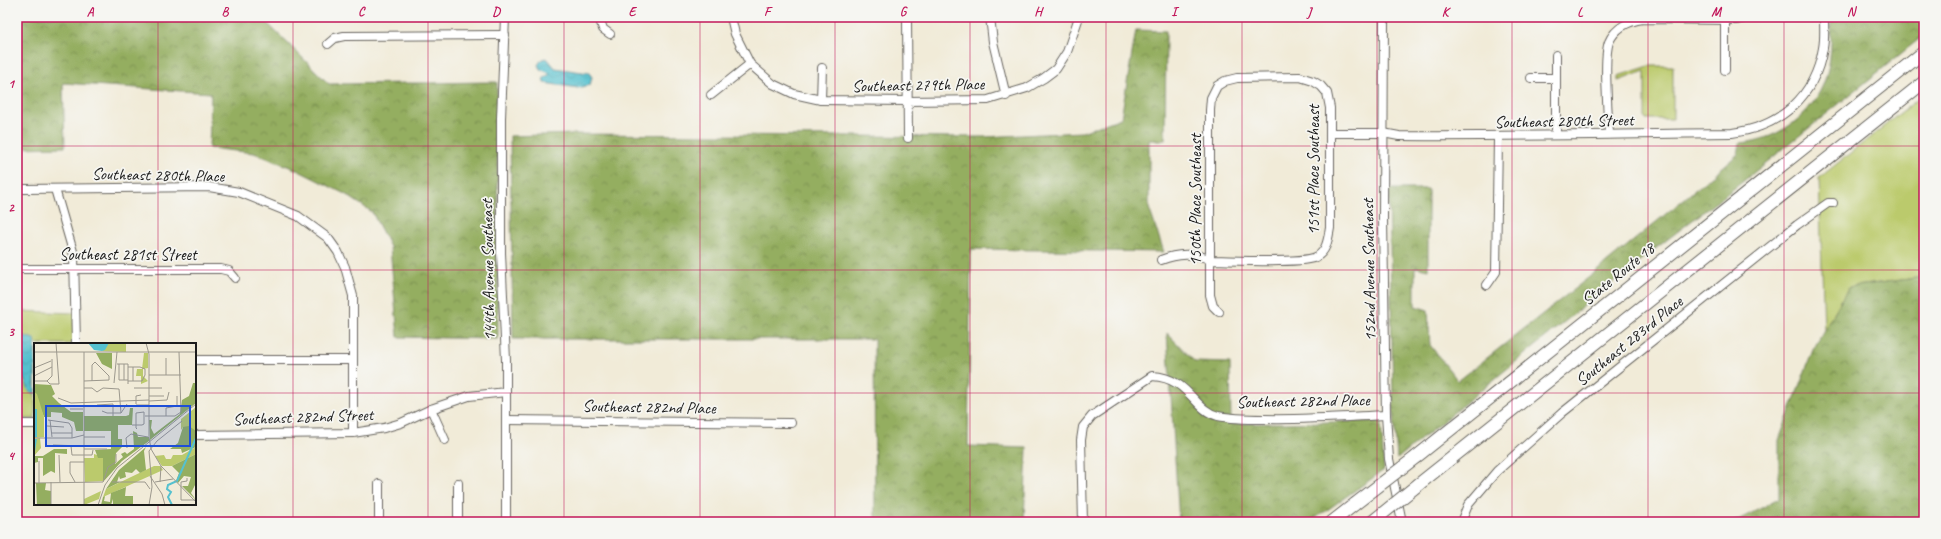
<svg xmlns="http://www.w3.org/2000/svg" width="1941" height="539" font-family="Caveat,sans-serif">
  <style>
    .green { fill: #bbca6c; stroke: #6c7344 }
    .forest { fill: url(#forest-crowns); stroke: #58653e }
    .water { fill: url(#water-waves); stroke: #386e76 }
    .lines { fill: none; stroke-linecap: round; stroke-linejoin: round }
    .minor-casing { stroke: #67645e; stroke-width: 10 }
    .highway-casing { stroke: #67645e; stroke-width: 14 }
    .minor { stroke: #fff; stroke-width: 8 }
    .highway { stroke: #fff; stroke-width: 12 }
    .highway-bridge-casing { stroke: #67645e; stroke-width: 14; stroke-linecap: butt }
    .highway-bridge { stroke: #fff; stroke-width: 12 }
    .grid { fill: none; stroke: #c2185b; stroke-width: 1; stroke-opacity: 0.55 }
    .labels { text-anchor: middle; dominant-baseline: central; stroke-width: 3.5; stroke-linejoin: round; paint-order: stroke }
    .street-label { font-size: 17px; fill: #1c1c1c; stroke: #f6f6f2 }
    .inset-river { fill: none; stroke: #55c1cf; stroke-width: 2 }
    .inset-road { fill: none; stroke: #9c988d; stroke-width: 1 }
    .view { fill: #1d4ed8; fill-opacity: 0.15; stroke: #1d4ed8; stroke-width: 2 }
    .inset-edge { fill: none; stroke: #1c1c1c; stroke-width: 2 }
    .neatline { fill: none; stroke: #c2185b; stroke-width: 1.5 }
    .grid-label { font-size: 13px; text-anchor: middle; font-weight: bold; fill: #c2185b }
  </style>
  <defs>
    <pattern id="forest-crowns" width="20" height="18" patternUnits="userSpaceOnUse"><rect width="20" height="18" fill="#94ae60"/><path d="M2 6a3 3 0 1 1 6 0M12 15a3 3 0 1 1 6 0" fill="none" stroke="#788d4e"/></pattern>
    <pattern id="water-waves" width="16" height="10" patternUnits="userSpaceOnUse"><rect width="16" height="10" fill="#55c1cf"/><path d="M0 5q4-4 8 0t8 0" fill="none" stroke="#49a5b1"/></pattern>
  </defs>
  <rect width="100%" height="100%" fill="#f6f6f2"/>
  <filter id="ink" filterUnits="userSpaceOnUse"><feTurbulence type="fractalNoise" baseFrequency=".025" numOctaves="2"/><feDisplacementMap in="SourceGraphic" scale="8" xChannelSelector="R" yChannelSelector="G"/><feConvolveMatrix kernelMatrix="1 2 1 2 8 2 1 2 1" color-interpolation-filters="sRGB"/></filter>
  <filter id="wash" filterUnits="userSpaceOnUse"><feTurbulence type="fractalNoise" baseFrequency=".012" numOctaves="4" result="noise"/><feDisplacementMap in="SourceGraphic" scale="16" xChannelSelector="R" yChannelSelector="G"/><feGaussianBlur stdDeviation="0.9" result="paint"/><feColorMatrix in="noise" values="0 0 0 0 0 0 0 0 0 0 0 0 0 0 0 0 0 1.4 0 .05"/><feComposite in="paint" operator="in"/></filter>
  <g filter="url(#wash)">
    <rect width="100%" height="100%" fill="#f1ebd8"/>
    <g class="green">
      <path d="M1649,66H1673V119H1645V71L1618,81V76Z"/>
      <path d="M1924,94V277L1849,287L1824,330L1819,178Z"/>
      <path d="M17,311L76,313L74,344H35V419H17Z"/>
    </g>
    <g class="forest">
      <path d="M17,17H261L329,84L497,82L498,339L398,337L390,247L372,212L345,194L295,169L254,153L209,148L211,93L63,83L65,147L17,148Z"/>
      <path d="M1831,17H1924V35L1741,183L1629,269L1397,459L1393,402L1389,189H1428V270L1415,267V306L1428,310L1430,345L1458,381L1593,274L1724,166L1738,154L1740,143C1781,140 1819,111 1828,69C1832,52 1831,34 1831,17Z"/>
      <path d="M1136,30L1166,31L1165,140H1149V208L1164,252L971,249L968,446L1027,448L1024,522H875L874,339H513L510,136L575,134L984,137L1082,132L1121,118Z"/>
      <path d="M1924,277V522H1734L1779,499V440L1813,350L1849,287Z"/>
      <path d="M1167,333L1195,362L1230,363L1231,424L1381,421L1384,470L1310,522H1179Z"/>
    </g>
    <g class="water">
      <path d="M547,58L555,68L589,73L592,77L590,85L578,88L544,83L543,79L549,75V73L540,69L538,65L542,59Z"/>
      <path d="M17,334L34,339L35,343V394L29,391L17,362Z"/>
    </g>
  </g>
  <g filter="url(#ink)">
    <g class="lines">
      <defs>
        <g id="minor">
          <path d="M505,17L501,118V253L506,360V522"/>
          <path d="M599,17L603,29L610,34"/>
          <path d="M731,17L735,34L750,64L773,84L794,94L821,100L907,101L988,100L1027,88L1044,78L1056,69L1067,52L1079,17"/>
          <path d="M907,17L908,138"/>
          <path d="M990,17L993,42L1006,96"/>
          <path d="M1384,17L1383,218L1386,415L1389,459L1402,522"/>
          <path d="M1725,20V70"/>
          <path d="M328,44L335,38L344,36L505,35"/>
          <path d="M1556,55V135"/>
          <path d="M1531,78H1556"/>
          <path d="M711,95L750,64"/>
          <path d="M821,100L822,68"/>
          <path d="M1330,133H1383L1399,136C1510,137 1621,134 1732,133C1780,127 1815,97 1823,48C1825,38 1824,27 1824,17"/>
          <path d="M1609,134C1608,114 1603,57 1609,42C1615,28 1629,21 1643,19L1737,20L1749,17"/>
          <path d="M23,189L209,187L239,192L298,216L328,238L338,252L345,267L353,296V433"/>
          <path d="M55,189L74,255L76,344"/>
          <path d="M1161,260C1176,254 1196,252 1210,260C1229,260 1303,264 1316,257C1327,251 1328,239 1330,228V108L1327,93L1321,86L1313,81L1300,77L1237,78L1225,81L1217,86L1211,98L1210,110V295L1213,306L1219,312"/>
          <path d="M17,269H221L229,271L235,278"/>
          <path d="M1487,285L1496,272L1498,138"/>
          <path d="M195,360H353"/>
          <path d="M431,409L445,440"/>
          <path d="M506,420L791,423"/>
          <path d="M17,424H35"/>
          <path d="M195,435L353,433L384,428L401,423L431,409L469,396L506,392"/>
          <path d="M379,522V484"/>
          <path d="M458,522V483"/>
          <path d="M1083,522L1081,440L1083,427L1092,416L1152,376C1190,378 1193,410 1218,416C1233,419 1249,419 1264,419C1305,420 1345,417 1386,415"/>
          <path d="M1461,522L1468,505L1497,471L1562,413L1797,225L1828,203H1833"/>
        </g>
        <g id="highway">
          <path d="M1416,457L1924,52"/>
          <path d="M1419,484L1924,82"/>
          <path d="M1332,522L1355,504"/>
        </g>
      </defs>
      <use href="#minor" class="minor-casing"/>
      <use href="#highway" class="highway-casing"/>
      <use href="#minor" class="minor"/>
      <use href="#highway" class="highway"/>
      <defs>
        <g id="highway-bridge">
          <path d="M1355,504L1416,457"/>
          <path d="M1372,522L1419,484"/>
        </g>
      </defs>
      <use href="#highway-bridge" class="highway-bridge-casing"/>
      <use href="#highway-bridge" class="highway-bridge"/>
    </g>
  </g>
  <path class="grid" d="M158,17V344M293,17V522M428,17V522M564,17V522M700,17V522M835,17V522M970,17V522M1106,17V522M1242,17V522M1377,17V522M1512,17V522M1648,17V522M1784,17V522M17,146H1924M17,270H1924M17,393H35M195,393H1924M158,504V522"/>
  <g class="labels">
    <g class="street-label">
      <text transform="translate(918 85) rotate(-1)">Southeast 279th Place</text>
      <text transform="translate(1564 121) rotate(-1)">Southeast 280th Street</text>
      <text transform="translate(1313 170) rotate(-90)">151st Place Southeast</text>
      <text transform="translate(158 175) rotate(1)">Southeast 280th Place</text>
      <text transform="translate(1195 200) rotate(-90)">150th Place Southeast</text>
      <text x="128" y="254">Southeast 281st Street</text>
      <text transform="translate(488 270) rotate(-91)">144th Avenue Southeast</text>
      <text transform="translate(1369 270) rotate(-91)">152nd Avenue Southeast</text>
      <text transform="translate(1618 274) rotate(-39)">State Route 18</text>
      <text transform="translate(1629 341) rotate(-39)">Southeast 283rd Place</text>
      <text transform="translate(1303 401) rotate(-1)">Southeast 282nd Place</text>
      <text transform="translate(649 407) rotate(1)">Southeast 282nd Place</text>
      <text transform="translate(303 417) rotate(-2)">Southeast 282nd Street</text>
    </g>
  </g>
  <g transform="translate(34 343)">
    <rect width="162" height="162" fill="#f1ebd8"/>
    <path d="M75,0H92V9L68,8ZM110,10H114V25L109,26V33L114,38L107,41V33H102L103,26H108ZM162,64V88L149,84L147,87V76ZM162,104V111L138,123H128L121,113L130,112L132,116H137L139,112H148ZM60,111L69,114V138L51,139L50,115H60ZM120,123H126L129,127L69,154L72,146ZM67,148L65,156L50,162V156Z" fill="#bbca6c"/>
    <path d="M62,10H78V26L68,21ZM159,40H162V60L116,97L115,77H118L117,85L120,91L146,71L148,57L155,53ZM0,41L17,42L21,51L18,53L25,60L37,69H49V88H42L40,79L28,74V70L17,69V74H10L0,49ZM96,65H99L98,82H84V96H88V104L82,110L81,121L89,114L87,111L91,109L93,111L100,106L99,88L103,90L104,94H115V98L88,118L69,139V115H64L61,107L77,106V88H50V73H92L95,72ZM155,83L162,88V104L148,110L147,106H136L144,100L149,84ZM112,104L110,108L112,127L106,130L102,126L98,130L91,129L92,134L86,136L85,133L83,139H86L72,146L85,127ZM20,106H33V111L21,110V130L17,128L9,133V115H4V119L0,120V113H9ZM162,111V140L157,150L162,157L148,143H154L157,134L150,133L144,140L142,138L145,130L138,123ZM2,140H12L11,147L17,148V162H3ZM92,144L91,153H99V162H79V156L77,162H67L69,154L71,153L70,158L76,159L77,150Z" fill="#94ae60"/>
    <path d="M0,49L3,51L10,74V94L0,95ZM6,95L7,105L0,113V96Z" fill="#bbca6c"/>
    <path d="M54,0H75L71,7L68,8L60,7Z" fill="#55c1cf"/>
    <path class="inset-river" d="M2,66V94M0,108L2,96M138,162L134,154L137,149L133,146L134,142L143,138L162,95"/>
    <path class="inset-road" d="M112,0L115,11V94L117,106L127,123L162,159M0,9H162M132,15V32M83,21H94V41M85,21V37H94M90,21V37M94,24H106L111,26V32L108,38H94M99,24V38M0,25L17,18M115,32H147M0,33L18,24M0,38H13M13,38L16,41H25L22,0M13,38L18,33V16M50,38L75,37V33L61,19M58,38V22L61,19M80,40L83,9M50,45H58L63,49L69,45L85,46L87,70M100,45H128M115,53H130M24,55L37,60L115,57M115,58L133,57L135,49M102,61V53L107,52M63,62L79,61V73M102,62H115M36,66H49M68,68L73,70H87L93,61M111,73H141L147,69L145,9M132,73V65L143,63V53M14,77L35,80L38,85V95M16,77L18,94M98,82H108L110,81V69L102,70V85L103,86M13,83L30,84M18,90H38M50,94H71M0,95H38L50,92M19,102L49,103M37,103L38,112H50M93,105L92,95L97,91L114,94M50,106H73M25,112L26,139M50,112H58L59,107M5,118V140M116,133L128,151L131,162M153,135V138L147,139V157H161M41,139L36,130V119H50M78,139H111L116,146M121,139L139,136M126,139L127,123M0,140L69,139L74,124L82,119V111M17,162V139M50,162V9M64,162L71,142L83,125L162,61M115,162L118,144L115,108L123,98L148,78"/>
    <path class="view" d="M12,63H156V103H12Z"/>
    <rect width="162" height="162" class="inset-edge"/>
  </g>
  <rect width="1941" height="539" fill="none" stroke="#f6f6f2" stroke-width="44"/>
  <rect x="22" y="22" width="1897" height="495" class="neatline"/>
  <g class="grid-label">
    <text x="90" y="16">A</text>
    <text x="225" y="16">B</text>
    <text x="361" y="16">C</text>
    <text x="496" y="16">D</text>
    <text x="632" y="16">E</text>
    <text x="767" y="16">F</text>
    <text x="903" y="16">G</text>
    <text x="1038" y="16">H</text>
    <text x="1174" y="16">I</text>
    <text x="1309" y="16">J</text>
    <text x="1445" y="16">K</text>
    <text x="1580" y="16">L</text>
    <text x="1716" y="16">M</text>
    <text x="1851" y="16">N</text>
    <text x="11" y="88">1</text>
    <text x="11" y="212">2</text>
    <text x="11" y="336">3</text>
    <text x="11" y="460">4</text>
  </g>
</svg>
